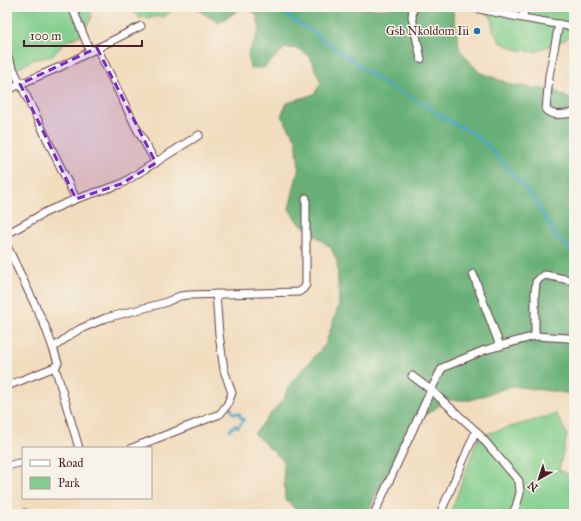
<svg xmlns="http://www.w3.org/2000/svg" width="581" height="521" font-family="'IM FELL Great Primer',serif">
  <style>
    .green { fill: #81cd8b; stroke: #66765b }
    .forest { fill: #68b077; stroke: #596851 }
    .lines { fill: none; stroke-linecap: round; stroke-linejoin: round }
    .stream { stroke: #4ba7c9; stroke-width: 2.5 }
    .street-casing { stroke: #633b41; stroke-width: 9 }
    .street { stroke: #fff; stroke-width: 7 }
    .marked { fill: #7b2cbf; fill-opacity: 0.2; stroke: #7b2cbf; stroke-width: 3; stroke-dasharray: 8 5; stroke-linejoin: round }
    .poi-dot { fill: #1f6fb2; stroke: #f7f3e8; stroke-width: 1.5 }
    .labels { text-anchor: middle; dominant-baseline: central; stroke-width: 3; stroke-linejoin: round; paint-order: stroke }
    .poi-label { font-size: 12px; fill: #4a1f2b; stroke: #f7f3e8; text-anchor: end }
  </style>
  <rect width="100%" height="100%" fill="#f7f3e8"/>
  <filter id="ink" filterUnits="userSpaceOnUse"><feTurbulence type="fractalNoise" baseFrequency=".025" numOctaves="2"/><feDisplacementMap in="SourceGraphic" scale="8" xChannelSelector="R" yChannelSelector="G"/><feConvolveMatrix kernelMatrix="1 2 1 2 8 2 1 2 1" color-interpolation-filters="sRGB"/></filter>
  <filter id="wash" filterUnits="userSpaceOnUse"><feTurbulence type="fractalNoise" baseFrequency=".012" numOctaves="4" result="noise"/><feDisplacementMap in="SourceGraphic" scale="16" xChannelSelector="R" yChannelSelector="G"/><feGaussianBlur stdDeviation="0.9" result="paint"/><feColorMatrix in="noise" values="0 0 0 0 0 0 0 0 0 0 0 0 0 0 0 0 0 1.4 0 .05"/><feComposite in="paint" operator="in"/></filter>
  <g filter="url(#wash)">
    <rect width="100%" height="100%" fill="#f1dcbd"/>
    <g class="green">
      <path d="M7,7H90L92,17L81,35L67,41L51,57L35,59L7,74Z"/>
      <path d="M129,7H175L166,16L139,18Z"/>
      <path d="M476,7H529L534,10L549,12L569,9L574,13V28L567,39L535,52L514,49L500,42L493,30L491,16Z"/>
      <path d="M556,414L567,434L559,470L574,477V514H450L479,436Z"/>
    </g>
    <g class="forest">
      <path d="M193,7H243L219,23Z"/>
      <path d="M243,7H342L386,9L390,7H452L460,50L479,72L512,85L555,91L574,101V394L512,386L471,400H447L423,417L375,496L368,514H299L285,498L283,460L254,434L284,398L289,385L325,345L339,305L337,261L331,248L297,221L289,209L299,167L296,139L281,116L287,103L314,94L321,83L310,57L299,49L285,48L264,68H250L248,54L260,28L256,13Z"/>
    </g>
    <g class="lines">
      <g class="stream">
        <path d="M271,7L287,15L334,47L383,83L427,106L448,121L468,130L486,144L533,197L557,238L574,253"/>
        <path d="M227,408H231L233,413L240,414V417L244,420L238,427L235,425L230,430"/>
      </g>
    </g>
  </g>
  <g filter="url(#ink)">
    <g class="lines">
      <defs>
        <g id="street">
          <path d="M72,7L90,51"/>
          <path d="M413,7L412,17L421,59"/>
          <path d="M470,7L523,18"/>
          <path d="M524,7L523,18L574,27"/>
          <path d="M559,24L549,76L546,110C554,117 564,114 574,113"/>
          <path d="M97,48L136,127L156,163"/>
          <path d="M7,56L76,199"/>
          <path d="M7,91L20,84L60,67L141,26"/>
          <path d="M7,234L46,212L76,199L121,184L199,135"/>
          <path d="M7,246L45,326L53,348L58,363L55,367L7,386"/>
          <path d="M473,274L500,346"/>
          <path d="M535,336V292L536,282L540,278L545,275L574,281"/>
          <path d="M53,348L70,335L80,329L106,318L164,303L180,296L189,295L299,292L303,289L306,285V198"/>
          <path d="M55,367L79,448"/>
          <path d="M412,376L431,390L476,431L519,481L520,493L516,507L512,514"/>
          <path d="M132,448L220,414L227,405L232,393L224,370L219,334L216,294"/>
          <path d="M7,466L23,462"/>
          <path d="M25,513V514"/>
          <path d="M374,514L431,390L441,370L444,367L485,350L535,336L568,338L574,340"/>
          <path d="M440,514L476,431"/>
        </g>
      </defs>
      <use href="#street" class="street-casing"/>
      <use href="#street" class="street"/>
    </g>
  </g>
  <path class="marked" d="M97,48L156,163L121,184L76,199L20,84Z"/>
  <circle class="poi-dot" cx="477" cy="31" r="4"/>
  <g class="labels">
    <g class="poi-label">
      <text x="469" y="31">Gsb Nkoldom Iii</text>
    </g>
  </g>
  <rect width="581" height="521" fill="none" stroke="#f7f3e8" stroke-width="24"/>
  <rect x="22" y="447" width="130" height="52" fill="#f7f3e8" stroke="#b29e9c"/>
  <rect x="30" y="460" width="20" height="6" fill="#ffffff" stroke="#b29e9c"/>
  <text x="58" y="467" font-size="12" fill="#4a1f2b">Road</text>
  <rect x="30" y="477" width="20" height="12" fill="#81cd8b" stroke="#b29e9c"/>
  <text x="58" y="487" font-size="12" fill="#4a1f2b">Park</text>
  <g transform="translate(539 479) rotate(219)" stroke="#f7f3e8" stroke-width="3" paint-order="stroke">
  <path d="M0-3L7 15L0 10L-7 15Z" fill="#4a1f2b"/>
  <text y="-6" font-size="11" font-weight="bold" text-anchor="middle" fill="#4a1f2b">N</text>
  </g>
  <path d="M24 40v6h118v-6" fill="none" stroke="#4a1f2b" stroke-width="2"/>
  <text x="30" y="40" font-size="12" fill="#4a1f2b" stroke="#f7f3e8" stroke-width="3" paint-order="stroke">100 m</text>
</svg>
